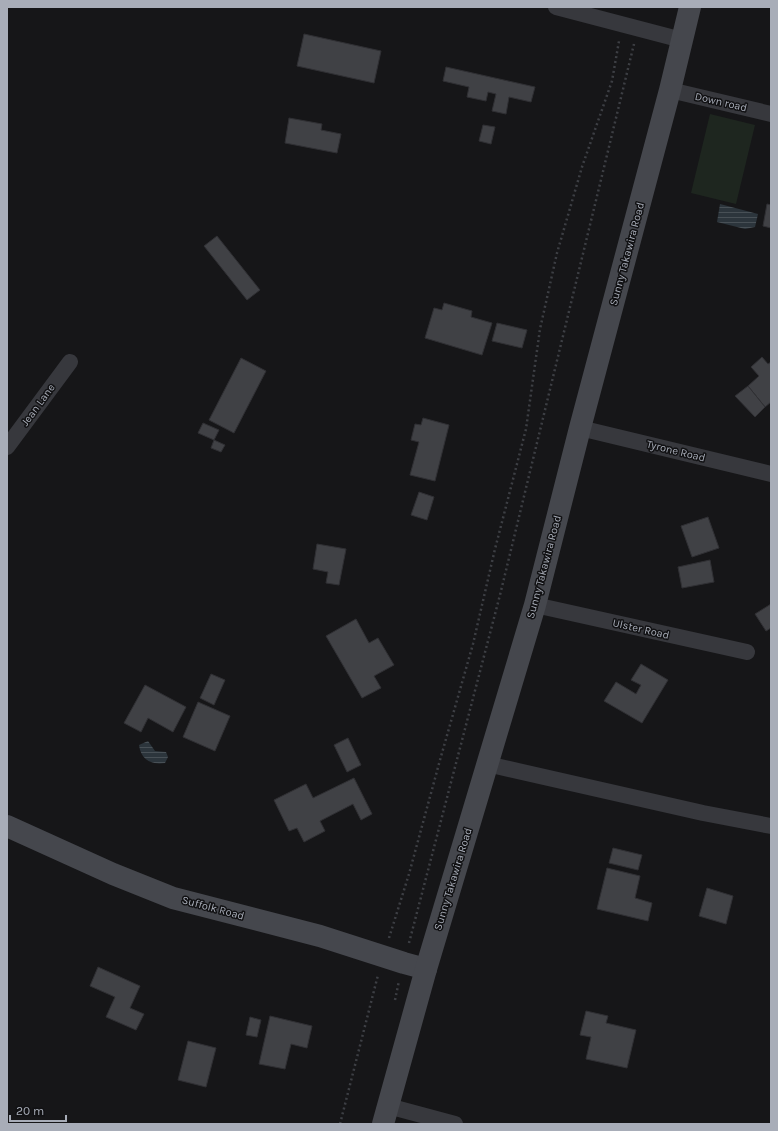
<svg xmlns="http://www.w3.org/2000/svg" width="778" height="1131" font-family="Karla,sans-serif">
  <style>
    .pitch { fill: #1e261f }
    .water { fill: url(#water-rules) }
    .building { fill: #404145; stroke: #303034 }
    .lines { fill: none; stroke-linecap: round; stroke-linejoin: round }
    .path { stroke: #3d3f44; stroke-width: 2.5; stroke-dasharray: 2 3; stroke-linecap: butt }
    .street { stroke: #37383d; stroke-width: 16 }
    .secondary { stroke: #45474d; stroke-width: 22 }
    .labels { text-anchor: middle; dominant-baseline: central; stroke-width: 3; stroke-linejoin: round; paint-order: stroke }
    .street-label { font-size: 11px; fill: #a8adb8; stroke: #111113 }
  </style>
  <defs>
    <pattern id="water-rules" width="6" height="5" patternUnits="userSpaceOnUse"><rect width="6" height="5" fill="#2c353c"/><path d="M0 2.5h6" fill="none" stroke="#485056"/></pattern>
  </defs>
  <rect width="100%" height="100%" fill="#161618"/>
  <path class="pitch" d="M710,114L755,125L736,204L691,193Z"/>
  <g class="water">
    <path d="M720,204L758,214L755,227L745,229L717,222Z"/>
    <path d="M148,741L155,751L166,752L168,757L165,763C151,765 141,760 139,745Z"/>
  </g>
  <g class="building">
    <path d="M304,34L381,51L374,83L297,66Z"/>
    <path d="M446,67L535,87L531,102L509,97L506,114L492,111L496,94L488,92L486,101L467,97L469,87L443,81Z"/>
    <path d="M289,118L322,124L321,130L341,134L337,153L285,143Z"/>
    <path d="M483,125L495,127L491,144L479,141Z"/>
    <path d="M767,204L771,205V228L763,226Z"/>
    <path d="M217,236L260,290L247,300L204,246Z"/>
    <path d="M444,303L472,311L471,317L492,323L482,355L425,338L434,308L442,310Z"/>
    <path d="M497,323L527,330L522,348L492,341Z"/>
    <path d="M762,357L768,364L771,362V402L765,407L748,386L759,376L751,367Z"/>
    <path d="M241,358L266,371L234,433L209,420Z"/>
    <path d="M748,386L765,407L755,417L735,396Z"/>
    <path d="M423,418L449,425L435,481L410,475L419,442L411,440L415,424L421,425Z"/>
    <path d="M203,423L219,430L214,440L198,433Z"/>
    <path d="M214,440L225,445L221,452L211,448Z"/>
    <path d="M419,492L434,497L427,520L411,515Z"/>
    <path d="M708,517L719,548L692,557L681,526Z"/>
    <path d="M317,544L346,549L339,585L326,583L328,572L313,569Z"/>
    <path d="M710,560L714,582L682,588L678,567Z"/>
    <path d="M771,604V628L766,631L755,614Z"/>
    <path d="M356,619L369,643L378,638L394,665L374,676L381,688L362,698L326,636Z"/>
    <path d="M641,664L668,680L642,723L604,701L616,682L636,694L641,685L631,680Z"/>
    <path d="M211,674L225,680L214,705L200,698Z"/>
    <path d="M145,685L186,707L173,732L148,718L141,732L124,723Z"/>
    <path d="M198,702L230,716L215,751L183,737Z"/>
    <path d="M348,738L361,765L347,772L334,745Z"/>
    <path d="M354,778L372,814L361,820L353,804L320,821L325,831L304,842L297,828L289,831L274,800L306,784L313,798Z"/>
    <path d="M613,848L642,855L638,870L609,863Z"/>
    <path d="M607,868L640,876L635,898L652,903L648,921L597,909Z"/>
    <path d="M707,888L733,896L726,924L699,916Z"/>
    <path d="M98,967L140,986L130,1008L144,1014L136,1030L106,1017L115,997L90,986Z"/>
    <path d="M586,1011L608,1016L606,1023L636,1030L627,1068L586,1059L591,1037L580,1035Z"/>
    <path d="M270,1016L312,1026L307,1048L291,1044L285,1069L259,1064Z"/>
    <path d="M250,1017L261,1020L257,1037L246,1035Z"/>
    <path d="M188,1041L216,1048L206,1087L178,1080Z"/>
  </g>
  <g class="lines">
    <g class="path">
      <path d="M389,938L409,874L440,760L473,644L495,549L526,429L540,329L557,253L582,167L612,81L619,41"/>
      <path d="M409,943L500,595L634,44"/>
      <path d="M395,1000L399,981"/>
      <path d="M340,1124L378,975"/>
    </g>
    <g class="street">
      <path d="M556,7L682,40"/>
      <path d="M670,90L771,114"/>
      <path d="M580,428L771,474"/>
      <path d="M7,447L70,362"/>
      <path d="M535,605L747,652"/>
      <path d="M487,764L703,813L771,826"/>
      <path d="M388,1106L455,1124"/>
    </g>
    <g class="secondary">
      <path d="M7,826L113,874L173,898L320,936L404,963L426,969"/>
      <path d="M383,1124L426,969L535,605L580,428L670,90L690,7"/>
    </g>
  </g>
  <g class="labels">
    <g class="street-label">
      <text transform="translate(721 102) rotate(13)">Down road</text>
      <text transform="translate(627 254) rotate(-75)">Sunny Takawira Road</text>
      <text transform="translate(38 405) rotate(-54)">Jean Lane</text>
      <text transform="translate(676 451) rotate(14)">Tyrone Road</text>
      <text transform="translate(544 567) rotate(-75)">Sunny Takawira Road</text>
      <text transform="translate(641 629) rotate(13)">Ulster Road</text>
      <text transform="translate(453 879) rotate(-73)">Sunny Takawira Road</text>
      <text transform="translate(213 908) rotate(15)">Suffolk Road</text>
    </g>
  </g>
  <rect width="778" height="1131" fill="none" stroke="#a8adb8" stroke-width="16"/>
  <path d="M10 1115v6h56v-6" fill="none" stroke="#a8adb8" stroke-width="2"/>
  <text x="16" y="1115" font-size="12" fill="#a8adb8" stroke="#111113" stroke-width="3" paint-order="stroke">20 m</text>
</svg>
